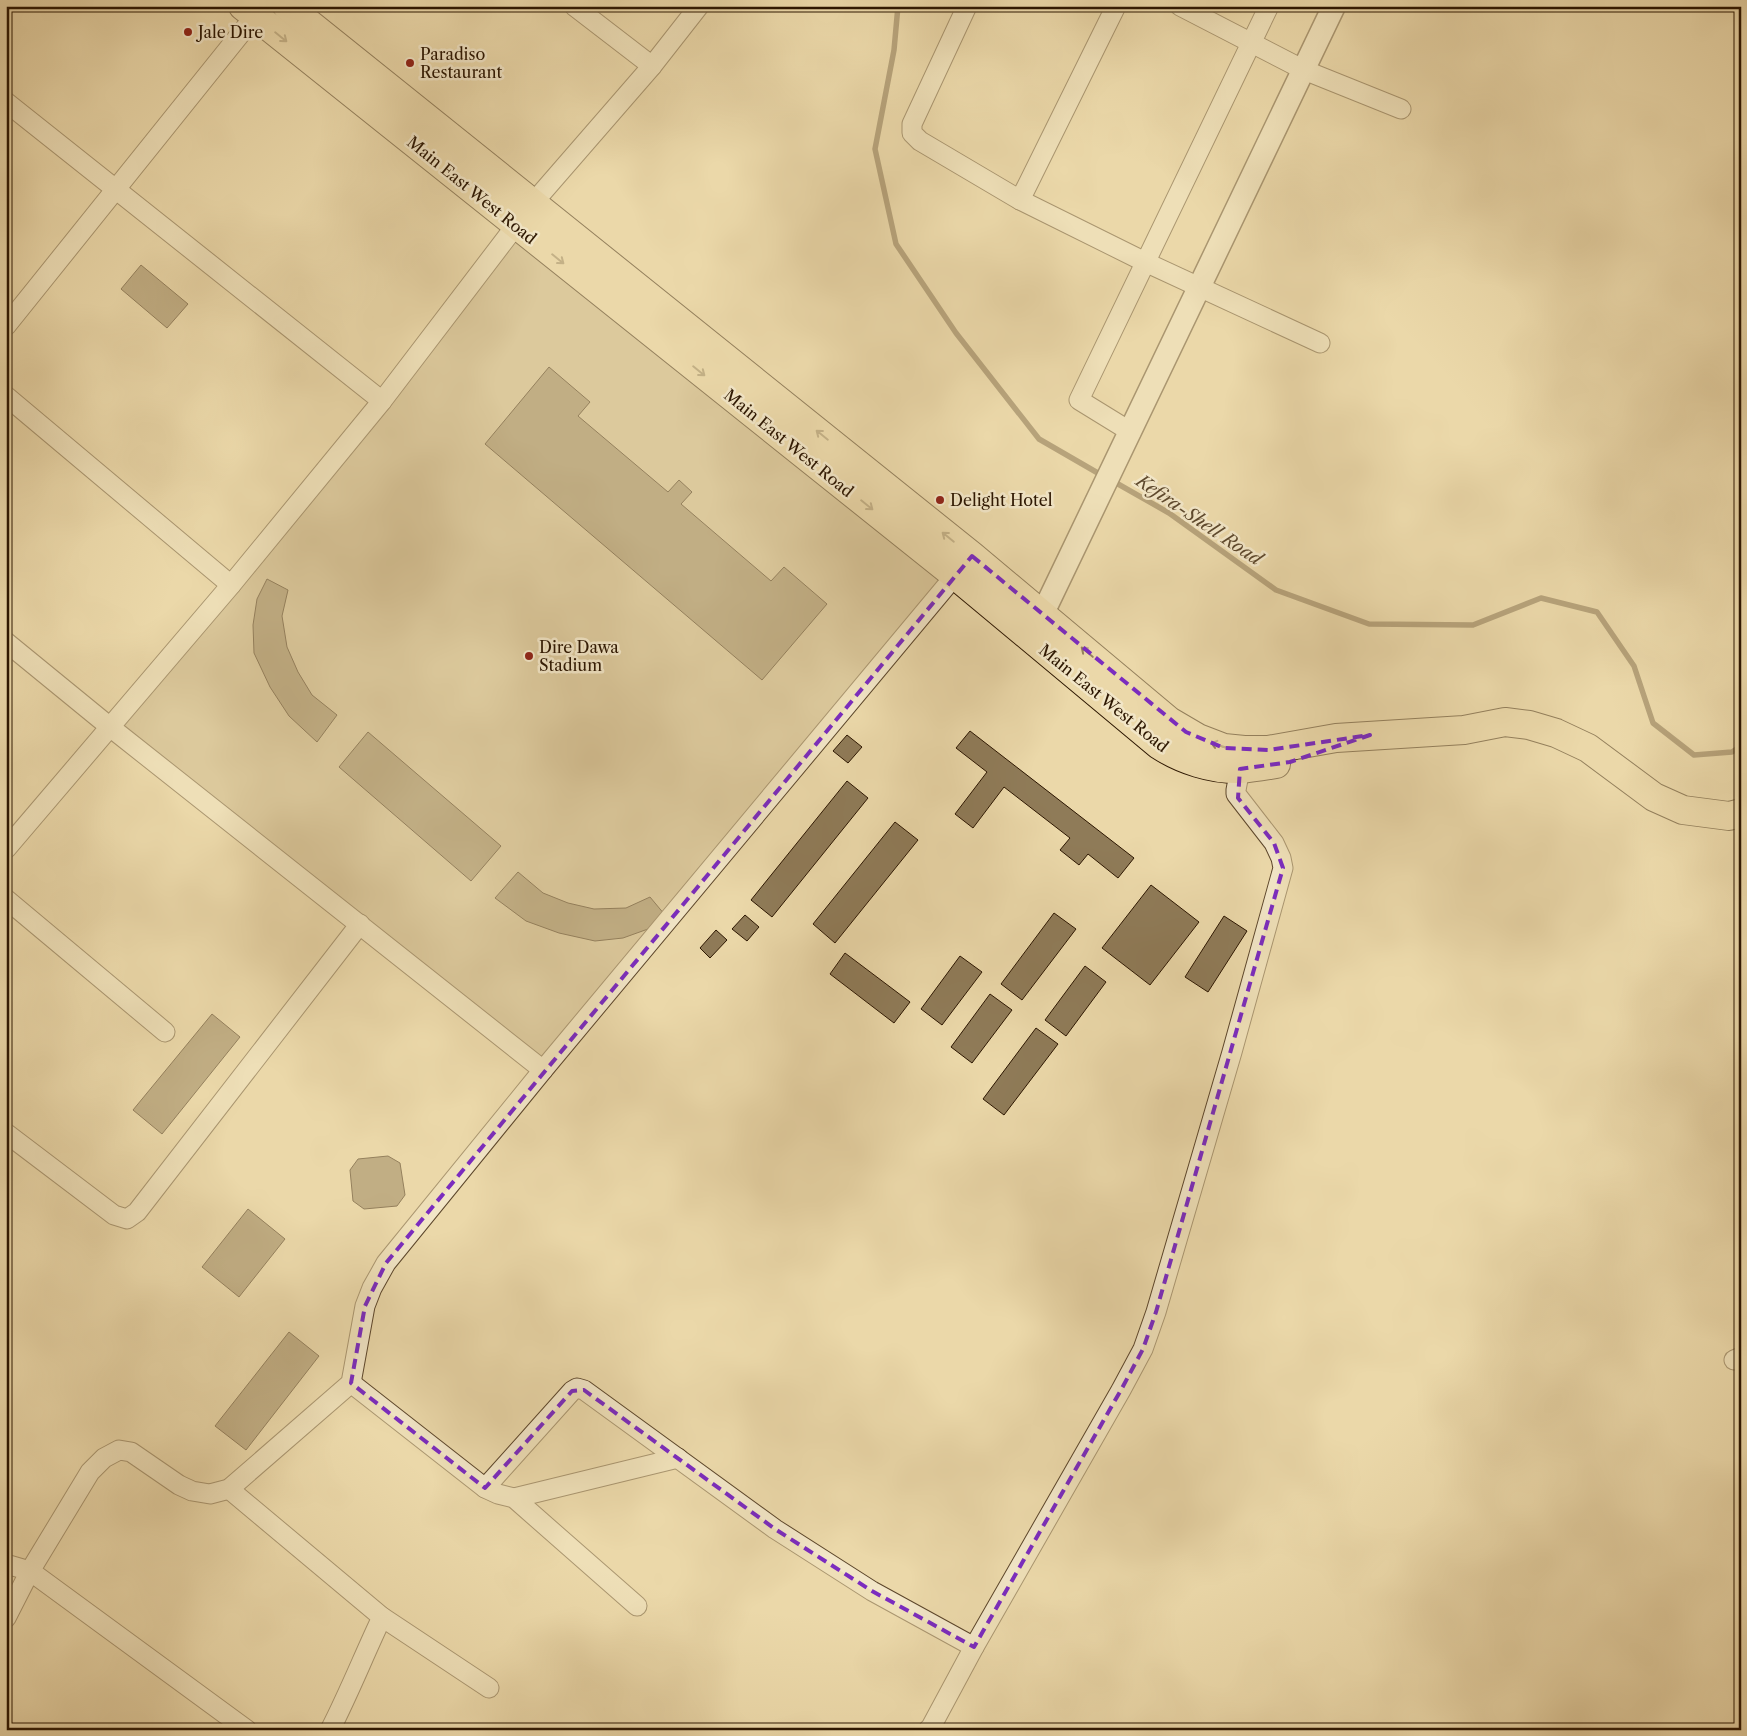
<svg xmlns="http://www.w3.org/2000/svg" width="1747" height="1736" font-family="'Libre Caslon Text',serif">
  <style>
    .green { fill: #cbb78c; stroke: #7c6646 }
    .lines { fill: none; stroke-linecap: round; stroke-linejoin: round }
    .stream { stroke: #786344; stroke-width: 5.5 }
    .building { fill: #8f7b58; stroke: #2c1601 }
    .minor-casing { stroke: #5c462b; stroke-width: 21 }
    .tertiary-casing { stroke: #5c462b; stroke-width: 25 }
    .primary-casing { stroke: #2c1601; stroke-width: 30 }
    .minor { stroke: #f2e6c7; stroke-width: 19 }
    .tertiary { stroke: #f2e6c7; stroke-width: 22 }
    .primary { stroke: #ebd8a9; stroke-width: 28 }
    .oneway { stroke: #95815d }
    .marked { fill: none; stroke: #7b2cbf; stroke-width: 4; stroke-dasharray: 10 6; stroke-linejoin: round }
    .poi-dot { fill: #8f2418; stroke: #f2e6c7; stroke-width: 2 }
    .labels { text-anchor: middle; dominant-baseline: central; stroke-width: 5; stroke-linejoin: round; paint-order: stroke }
    .poi-label { font-size: 16px; fill: #2c1601; stroke: #f2e6c7; text-anchor: start }
    .street-label { font-size: 16px; fill: #2c1601; stroke: #f2e6c7 }
    .water-label { font-size: 18px; font-style: italic; fill: #5e492d; stroke: #f2e6c7 }
  </style>
  <rect width="100%" height="100%" fill="#ebd8a9"/>
  <filter id="stains"><feTurbulence type="fractalNoise" baseFrequency=".004" numOctaves="4"/><feColorMatrix values="0 0 0 0 .2 0 0 0 0 .09 0 0 0 0 .02 0 0 0 .5 -.17"/></filter>
  <radialGradient id="worn" r=".72"><stop offset=".6" stop-color="#630" stop-opacity="0"/><stop offset="1" stop-color="#630" stop-opacity=".3"/></radialGradient>
  <path class="green" d="M516,226L955,575L543,1070L110,727Z"/>
  <g class="lines">
    <g class="stream">
      <path d="M898,6L894,50L875,149L896,244L956,333L1039,439L1103,476"/>
      <path d="M1111,480L1169,513L1276,590L1369,624L1473,625L1541,598L1597,612L1634,666L1653,723L1694,755L1732,752L1741,746"/>
    </g>
  </g>
  <g class="building">
    <path d="M141,265L188,304L167,328L121,289Z"/>
    <path d="M549,367L590,402L578,416L668,492L679,480L692,492L681,504L771,581L784,567L827,604L762,680L485,444Z"/>
    <path d="M267,579L288,590L282,616L287,647L298,672L312,695L337,715L317,742L289,716L270,687L254,653L253,625L257,599Z"/>
    <path d="M970,731L1134,858L1118,878L1088,854L1079,865L1060,850L1070,838L1004,787L973,828L955,814L987,772L956,748Z"/>
    <path d="M368,732L501,846L471,881L339,767Z"/>
    <path d="M847,735L862,747L848,763L833,751Z"/>
    <path d="M847,781L868,798L772,917L751,900Z"/>
    <path d="M895,822L918,840L835,943L813,924Z"/>
    <path d="M518,872L543,893L568,903L594,909L626,908L650,897L665,915L648,929L623,938L595,941L559,933L526,921L495,898Z"/>
    <path d="M1151,885L1199,922L1150,985L1102,948Z"/>
    <path d="M1054,913L1076,929L1022,1000L1001,984Z"/>
    <path d="M745,915L759,927L747,941L732,929Z"/>
    <path d="M1224,916L1247,931L1208,992L1185,977Z"/>
    <path d="M716,930L727,940L710,958L700,948Z"/>
    <path d="M845,953L910,1002L894,1023L830,974Z"/>
    <path d="M960,956L982,972L942,1025L921,1009Z"/>
    <path d="M1085,966L1106,982L1066,1036L1045,1020Z"/>
    <path d="M990,994L1012,1010L972,1063L951,1047Z"/>
    <path d="M212,1014L240,1037L162,1134L133,1110Z"/>
    <path d="M1036,1028L1058,1044L1004,1115L983,1099Z"/>
    <path d="M388,1156L400,1163L405,1195L397,1206L364,1209L353,1201L350,1170L358,1159Z"/>
    <path d="M248,1209L285,1239L239,1297L202,1267Z"/>
    <path d="M289,1332L319,1356L246,1450L215,1426Z"/>
  </g>
  <g class="lines">
    <defs>
      <g id="minor">
        <path d="M574,6L652,66"/>
        <path d="M967,6L912,124V133L920,141L1020,200L1145,262L1320,343"/>
        <path d="M1180,6L1304,70L1401,109"/>
        <path d="M6,102L382,401"/>
        <path d="M1020,200L1116,6"/>
        <path d="M6,326L262,7"/>
        <path d="M6,396L231,585"/>
        <path d="M1131,432L1079,400L1269,6"/>
        <path d="M6,642L110,727L543,1070"/>
        <path d="M6,849L231,585L382,401L533,203L652,66L699,6"/>
        <path d="M6,899L165,1032"/>
        <path d="M6,1133L114,1215L127,1219L137,1212L360,924"/>
        <path d="M1734,1360L1741,1357"/>
        <path d="M351,1383L485,1488L498,1494L514,1498L637,1606"/>
        <path d="M485,1488L572,1391L577,1388L584,1390L775,1529L872,1591L974,1647"/>
        <path d="M229,1489L382,1617L489,1688"/>
        <path d="M514,1498L678,1458"/>
        <path d="M6,1564L30,1571L247,1730"/>
        <path d="M6,1618L30,1571L90,1472L104,1458L119,1450L131,1452L179,1485L192,1491L210,1494L229,1489L351,1383L365,1306L372,1288L386,1263L543,1070L963,566"/>
        <path d="M330,1730C349,1693 364,1655 382,1617"/>
        <path d="M928,1730L931,1727L974,1647L1121,1390L1143,1349L1156,1312L1232,1052L1283,868L1281,858L1274,843L1236,794V790L1242,758"/>
      </g>
      <path id="tertiary" d="M1031,628L1042,615L1334,6"/>
      <g id="primary">
        <path d="M243,6L955,575L1159,745C1182,760 1212,770 1241,769C1252,768 1264,766 1276,764"/>
        <path d="M287,6L972,556L1169,721L1198,738L1224,748L1244,750H1268L1336,738L1464,730L1505,722L1529,725L1556,733L1588,748L1654,797L1683,810L1729,816L1741,813"/>
      </g>
    </defs>
    <use href="#minor" class="minor-casing"/>
    <use href="#tertiary" class="tertiary-casing"/>
    <use href="#primary" class="primary-casing"/>
    <use href="#minor" class="minor"/>
    <use href="#tertiary" class="tertiary"/>
    <use href="#primary" class="primary"/>
  </g>
  <defs><path id="oneway-shaft" d="M-6 0H5M1.5-3L5.5 0L1.5 3" fill="none" stroke-width="1.6" stroke-linecap="round" stroke-linejoin="round" transform="scale(1.25)"/></defs>
  <g class="oneway">
    <use href="#oneway-shaft" transform="translate(281 37) rotate(39)"/>
    <use href="#oneway-shaft" transform="translate(558 259) rotate(39)"/>
    <use href="#oneway-shaft" transform="translate(699 371) rotate(39)"/>
    <use href="#oneway-shaft" transform="translate(822 435) rotate(-141)"/>
    <use href="#oneway-shaft" transform="translate(867 505) rotate(39)"/>
    <use href="#oneway-shaft" transform="translate(948 537) rotate(-141)"/>
    <use href="#oneway-shaft" transform="translate(1087 652) rotate(-140)"/>
    <use href="#oneway-shaft" transform="translate(1218 745) rotate(-162)"/>
  </g>
  <path d="M0 0H1747V1736H0ZM972,556L1186,732L1224,748L1268,750L1370,735L1290,762L1240,769L1238,798L1274,843L1283,868L1156,1312L1143,1349L1121,1390L974,1647L872,1591L775,1529L584,1390L572,1391L485,1488L351,1383L365,1306L386,1263Z" fill="#ebd8a9" fill-opacity=".55" fill-rule="evenodd"/>
  <path class="marked" d="M972,556L1186,732L1224,748L1268,750L1370,735L1290,762L1240,769L1238,798L1274,843L1283,868L1156,1312L1143,1349L1121,1390L974,1647L872,1591L775,1529L584,1390L572,1391L485,1488L351,1383L365,1306L386,1263Z"/>
  <g class="poi-dot">
    <circle cx="188" cy="32" r="5"/>
    <circle cx="410" cy="63" r="5"/>
    <circle cx="940" cy="500" r="5"/>
    <circle cx="529" cy="656" r="5"/>
  </g>
  <g class="labels">
    <g class="poi-label">
      <text x="198" y="32">Jale Dire</text>
      <text x="420" y="54">Paradiso<tspan x="420" dy="18">Restaurant</tspan></text>
      <text x="950" y="500">Delight Hotel</text>
      <text x="539" y="647">Dire Dawa<tspan x="539" dy="18">Stadium</tspan></text>
    </g>
    <g class="street-label">
      <text transform="translate(472 190) rotate(39)">Main East West Road</text>
      <text transform="translate(789 443) rotate(39)">Main East West Road</text>
      <text transform="translate(1104 698) rotate(39)">Main East West Road</text>
    </g>
    <g class="water-label">
      <text transform="translate(1199 520) rotate(34)">Kefira-Shell Road</text>
    </g>
  </g>
  <rect width="1747" height="1736" fill="none" stroke="#ebd8a9" stroke-width="25"/>
  <rect x="8" y="8" width="1732" height="1721" fill="none" stroke="#2c1601" stroke-width="2.5"/>
  <rect x="12" y="12" width="1722" height="1711" fill="none" stroke="#2c1601"/>
  <rect width="100%" height="100%" filter="url(#stains)"/>
  <rect width="100%" height="100%" fill="url(#worn)"/>
</svg>
